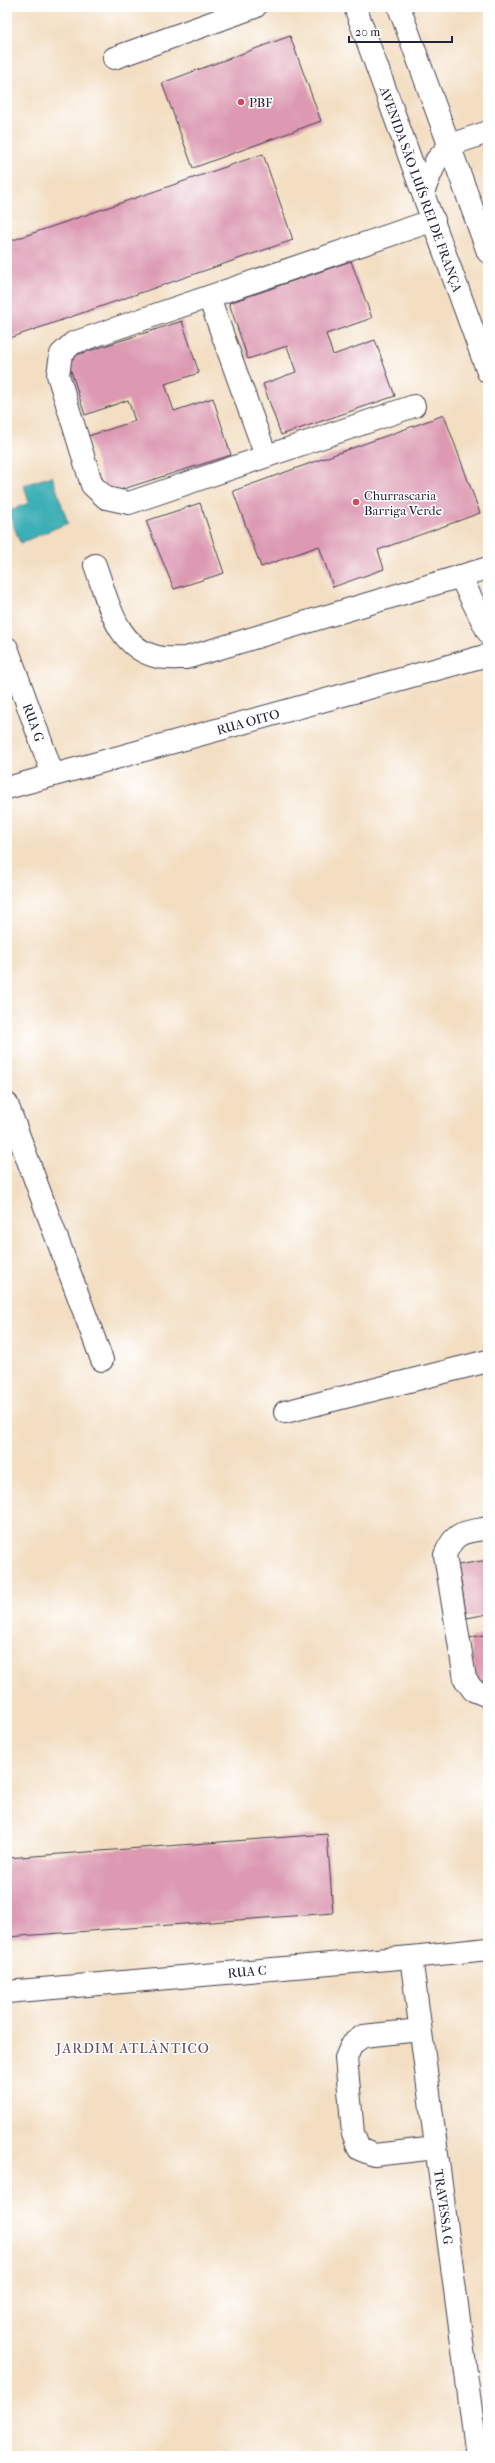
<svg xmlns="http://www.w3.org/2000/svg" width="495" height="2463" font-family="'IM FELL French Canon',serif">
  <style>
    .water { fill: #3eafb6; stroke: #306878 }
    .building { fill: #dc99b1 }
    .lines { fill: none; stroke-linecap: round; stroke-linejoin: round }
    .minor-casing { stroke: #413e4f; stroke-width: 24 }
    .major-casing { stroke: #413e4f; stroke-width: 24 }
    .minor { stroke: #fff; stroke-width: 22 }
    .major { stroke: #fff; stroke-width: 22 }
    .poi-dot { fill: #d1495b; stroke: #fff; stroke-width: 1.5 }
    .labels { text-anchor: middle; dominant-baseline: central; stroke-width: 3; stroke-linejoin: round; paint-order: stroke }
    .poi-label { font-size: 13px; fill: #22223b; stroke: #fff; text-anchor: start }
    .street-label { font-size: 13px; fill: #22223b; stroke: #fff }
    .neighbourhood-label { font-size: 14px; letter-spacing: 1px; fill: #634c64; stroke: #fff }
  </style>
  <rect width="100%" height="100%" fill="#fff"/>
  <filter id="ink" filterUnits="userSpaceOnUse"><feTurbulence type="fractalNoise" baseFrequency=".025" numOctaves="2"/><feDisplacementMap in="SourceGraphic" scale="8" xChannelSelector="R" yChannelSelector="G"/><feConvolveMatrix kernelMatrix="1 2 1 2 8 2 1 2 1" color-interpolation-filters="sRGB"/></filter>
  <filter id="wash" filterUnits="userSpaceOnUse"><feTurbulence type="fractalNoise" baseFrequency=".012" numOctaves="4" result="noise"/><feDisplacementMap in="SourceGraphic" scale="16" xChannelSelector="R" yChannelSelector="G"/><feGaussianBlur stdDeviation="0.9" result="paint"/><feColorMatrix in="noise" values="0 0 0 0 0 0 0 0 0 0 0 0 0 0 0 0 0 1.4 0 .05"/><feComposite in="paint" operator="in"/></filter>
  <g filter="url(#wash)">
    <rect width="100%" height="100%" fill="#f3dec2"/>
    <path class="water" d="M52,476L68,523L20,543L8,511L29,503L24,485Z"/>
    <g id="blocks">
      <g class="building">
        <path d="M290,36L321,121L193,168L162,83Z"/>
        <path d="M263,154L293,240L7,339V242Z"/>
        <path d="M351,261L372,318L326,334L333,355L375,340L395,396L281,435L263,384L296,372L287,346L248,359L229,303Z"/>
        <path d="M182,321L199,373L165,384L174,411L213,398L231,455L107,494L88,436L135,421L128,400L85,415L67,358Z"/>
        <path d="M444,415L480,513L378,550L384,569L333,587L319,546L261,567L233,491Z"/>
        <path d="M200,503L224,573L174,589L146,521Z"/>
        <path d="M488,1560V1614L467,1618L458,1565Z"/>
        <path d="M488,1634V1685L477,1686L469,1638Z"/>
        <path d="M327,1834L333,1913L7,1937V1858Z"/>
      </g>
    </g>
  </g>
  <g filter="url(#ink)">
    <use href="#blocks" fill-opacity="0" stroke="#413e4f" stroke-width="1"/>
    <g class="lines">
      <defs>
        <g id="minor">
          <path d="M114,58L255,7"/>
          <path d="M423,192L436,161L450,145L488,132"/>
          <path d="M209,297L266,456"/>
          <path d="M414,406L129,503L106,498L92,485L58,375L61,354L73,343L434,220"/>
          <path d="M95,565C108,601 116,648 158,657C167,659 177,658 186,658L488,568"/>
          <path d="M460,576L488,632"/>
          <path id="s1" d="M7,648L53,775"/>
          <path id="s2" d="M7,788L488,655"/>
          <path d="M7,1104L102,1360"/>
          <path d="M285,1412L488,1361"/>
          <path d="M488,1528C464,1533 455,1530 445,1555L465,1679L473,1690L488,1696"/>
          <path id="s3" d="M411,1957L477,2456"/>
          <path id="s4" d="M7,1992L411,1957L488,1949"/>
          <path d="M420,2030L363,2036L352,2044L346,2058L353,2133L359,2149L374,2155L436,2148"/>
        </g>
        <g id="major">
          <path id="s5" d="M355,7L488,372"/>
          <path d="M399,7L488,252"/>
        </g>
      </defs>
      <use href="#minor" class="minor-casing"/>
      <use href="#major" class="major-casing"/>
      <use href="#minor" class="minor"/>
      <use href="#major" class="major"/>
    </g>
  </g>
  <g class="poi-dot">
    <circle cx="241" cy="102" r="4"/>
    <circle cx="356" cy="502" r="4"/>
  </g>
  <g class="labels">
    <g class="poi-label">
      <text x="249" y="102">PBF</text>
      <text x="364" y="495">Churrascaria<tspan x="364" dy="15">Barriga Verde</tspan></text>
    </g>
    <g class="street-label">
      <text stroke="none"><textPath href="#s5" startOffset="194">AVENIDA SÃO LUÍS REI DE FRANÇA</textPath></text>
      <text stroke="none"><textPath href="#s2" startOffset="250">RUA OITO</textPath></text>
      <text stroke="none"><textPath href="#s1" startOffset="79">RUA G</textPath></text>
      <text stroke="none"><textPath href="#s4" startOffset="241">RUA C</textPath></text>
      <text stroke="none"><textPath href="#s3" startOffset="252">TRAVESSA G</textPath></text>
    </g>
    <g class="neighbourhood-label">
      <text x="133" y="2048">JARDIM ATLÂNTICO</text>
    </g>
  </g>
  <rect width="495" height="2463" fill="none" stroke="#fff" stroke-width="24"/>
  <path d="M349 36v6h103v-6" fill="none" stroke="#22223b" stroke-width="2"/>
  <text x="355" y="36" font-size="12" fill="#22223b" stroke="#ffffff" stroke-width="3" paint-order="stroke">20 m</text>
</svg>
